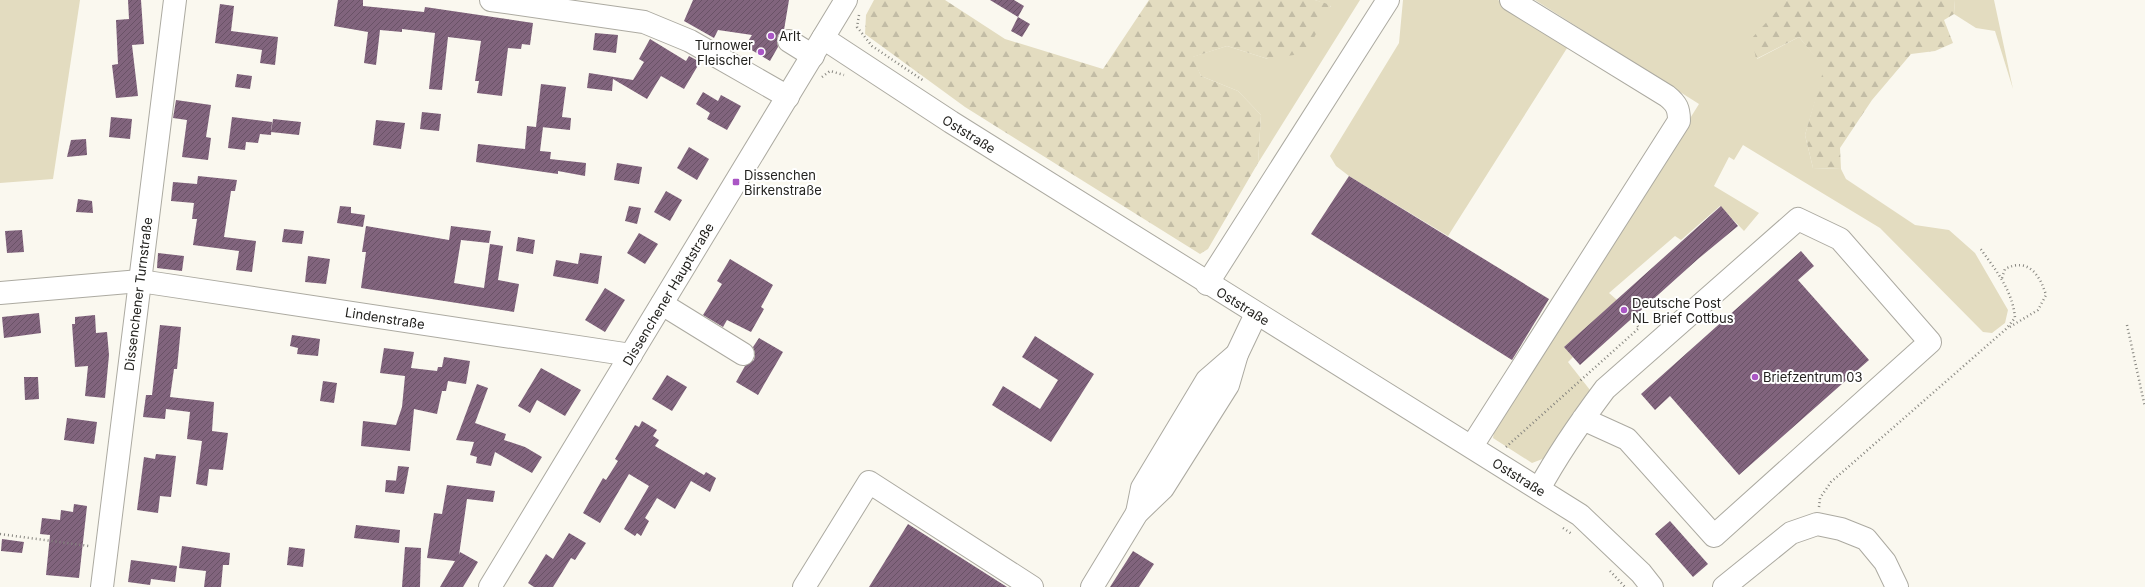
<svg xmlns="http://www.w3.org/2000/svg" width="2145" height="587" font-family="Inter,sans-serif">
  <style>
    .green { fill: #e3dcc0 }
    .forest { fill: url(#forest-firs) }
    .building { fill: url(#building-hatch) }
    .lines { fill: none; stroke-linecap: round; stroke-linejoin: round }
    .minor-casing { stroke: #acaaa1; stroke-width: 24 }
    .major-casing { stroke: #acaaa1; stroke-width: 24 }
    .path { stroke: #86857f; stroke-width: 2.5; stroke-dasharray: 1 3; stroke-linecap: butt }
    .minor { stroke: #fff; stroke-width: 22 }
    .major { stroke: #fff; stroke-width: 22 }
    .poi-dot { fill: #aa56c5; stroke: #fff; stroke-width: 1.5 }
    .labels { text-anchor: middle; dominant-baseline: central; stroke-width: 4; stroke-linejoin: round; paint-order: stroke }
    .poi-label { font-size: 13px; fill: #23221f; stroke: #fff; text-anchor: start }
    .street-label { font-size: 13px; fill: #23221f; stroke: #fff }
  </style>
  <defs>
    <pattern id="forest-firs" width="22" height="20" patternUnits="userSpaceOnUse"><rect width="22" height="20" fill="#e3dcc0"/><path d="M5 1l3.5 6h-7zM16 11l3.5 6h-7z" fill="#c2bca5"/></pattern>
    <pattern id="building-hatch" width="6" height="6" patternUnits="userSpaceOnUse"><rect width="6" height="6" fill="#81647d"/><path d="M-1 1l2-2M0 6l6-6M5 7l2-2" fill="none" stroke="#695266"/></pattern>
  </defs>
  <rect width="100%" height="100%" fill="#faf8ef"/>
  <g class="green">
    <path d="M0,0H80L53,179L0,183Z"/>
    <path d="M1315,0H1360L1258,163L1261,115L1238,91L1201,76L1192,57L1227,46L1268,59L1331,6Z"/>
    <path d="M1403,0H1498L1569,45L1448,236L1349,176L1336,166L1330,156L1399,43Z"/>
    <path d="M1535,0H1787L1757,59L1799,37L1825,68L1805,135L1813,168L1841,169L1846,179L1915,225L1949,230L1975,253L2008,310L2005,323L1992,333L1983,332L1880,228L1743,145L1734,160L1729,157L1714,186L1759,213L1744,231L1720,206L1681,240L1675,236L1609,293L1617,300L1564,347L1573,357L1568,362L1590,390L1545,458L1532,463L1493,438L1494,432L1699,104Z"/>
    <path d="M1955,0H1994L2013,89L1995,31L1976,28L1954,14Z"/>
  </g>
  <g class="forest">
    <path d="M874,0H945L1005,39L1103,69L1149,0H1315L1331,5L1306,53L1268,59L1227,46L1193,57L1201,76L1238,91L1261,115L1258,163L1208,249L1200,254L965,107L865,34L866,15Z"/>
    <path d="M1787,0H1955L1954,14L1944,20L1953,43L1935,51L1911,54L1872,100L1840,148L1841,169L1813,168L1805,135L1824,68L1799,37L1756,59L1752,38Z"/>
  </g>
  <g class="building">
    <path d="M128,0H141L144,44L132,45L138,96L116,98L112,65L118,64L116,20L129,19Z"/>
    <path d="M338,0H363V6L424,12L425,7L533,23L530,45L522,44L521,49L508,48L502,96L477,93L479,81H475L481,41L448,37L442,90L429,89L435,33L402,29V32L380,30L376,65L364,63L368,32L334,26Z"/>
    <path d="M693,0H789L784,30L778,35L777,41L778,47L770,61L745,46L752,35L718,30L714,38L684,21Z"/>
    <path d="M990,0H1014L1024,6L1018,17Z"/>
    <path d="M220,4L234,6L231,31L278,37L275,65L260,63L262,50L215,43Z"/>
    <path d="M1018,17L1030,24L1022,37L1011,31Z"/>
    <path d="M595,33L618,35L616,53L593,50Z"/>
    <path d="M650,39L686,61L689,56L700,62L684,89L661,76L647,99L613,79L612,91L587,88L589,73L633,80L644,62L639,59Z"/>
    <path d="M237,74L252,76L250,89L235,87Z"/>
    <path d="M541,84L566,87L562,117L571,118L570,130L541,127H543L540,151L551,152L550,159L586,163L585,176L558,171V174L476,162L478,144L525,149L527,126L536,127Z"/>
    <path d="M703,92L718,101L721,95L741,106L727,130L707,119L710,113L696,104Z"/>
    <path d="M176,100L211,105L206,137L211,138L208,160L182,157L187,120L173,118Z"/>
    <path d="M422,112L441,114L439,131L420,129Z"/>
    <path d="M111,117L132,119L130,139L109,137Z"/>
    <path d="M232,117L272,122L271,135L260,134L258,143L246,142L245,150L228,148Z"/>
    <path d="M273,119L301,122L299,135L271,132Z"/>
    <path d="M376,120L405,123L401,149L373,145Z"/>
    <path d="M86,139L87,155L67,157L71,140Z"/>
    <path d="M689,147L709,159L697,180L677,168Z"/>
    <path d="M617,163L642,167L639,184L614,180Z"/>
    <path d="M198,176L237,180L235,191H231L224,237L256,241L252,272L236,270L239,251L193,245L197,219H192L194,203L171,201L173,182L197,184Z"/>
    <path d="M1349,176L1549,299L1512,360L1311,234Z"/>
    <path d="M666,191L682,200L670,221L654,212Z"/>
    <path d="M78,199L92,201L93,213L76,212Z"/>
    <path d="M340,206L351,207V213L365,215L363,227L337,223Z"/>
    <path d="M629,206L641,208L637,224L625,221Z"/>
    <path d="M1721,206L1738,226L1698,259L1580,365L1564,347Z"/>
    <path d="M366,226L449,240L451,226L491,231L489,243L461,240L454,283L484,288L490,244L503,246L498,280L519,284L514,312L361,288L366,252H362Z"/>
    <path d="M284,229L304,231L302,244L282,242Z"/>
    <path d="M22,230L24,252L7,253L5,231Z"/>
    <path d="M639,233L658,244L645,264L627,253Z"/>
    <path d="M518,237L535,240L533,254L516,251Z"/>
    <path d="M1801,251L1814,266L1798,280L1869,360L1739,475L1670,396L1655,410L1641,394Z"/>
    <path d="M158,253L184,256L182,271L157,268Z"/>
    <path d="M580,253L602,256L598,284L553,276L556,260L578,264Z"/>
    <path d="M308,256L330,259L326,284L305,282Z"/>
    <path d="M730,259L773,285L761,307L764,309L751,332L727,320L723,327L703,315L722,284L717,281Z"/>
    <path d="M605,288L625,300L605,332L585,320Z"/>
    <path d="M39,313L41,333L4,338L2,317Z"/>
    <path d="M95,315L96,333L107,332L109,355L105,398L85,396L88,366L75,367L72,324H75V317Z"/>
    <path d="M160,325L181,327L177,369H174L170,397L214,402L212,431L228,433L223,470L209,469L207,486L196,484L202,441L187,439L190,412L166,409L165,419L143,417L146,395H152Z"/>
    <path d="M292,335L320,339L318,356L297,354L298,348L290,346Z"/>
    <path d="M1035,336L1094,374L1051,442L992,405L1003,386L1040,409L1058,380L1022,357Z"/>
    <path d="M759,338L783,352L758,395L736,382L745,366L754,360L755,354L753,347Z"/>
    <path d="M384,348L414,352L411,368L437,371L438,367H442L444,357L470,361L466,384L448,381L446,391H442L437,414L414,409L410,451L361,446L363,421L396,425L402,407L405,376L380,373Z"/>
    <path d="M541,368L581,390L565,416L537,400L530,413L518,406Z"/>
    <path d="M667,375L687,387L672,411L652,399Z"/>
    <path d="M24,377H38L39,399L25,400Z"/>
    <path d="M323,381L337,383L334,403L320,401Z"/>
    <path d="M477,384L488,388L475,423L506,434L504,440L525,447L542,457L532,473L495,452L491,466L476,463L477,457L470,455L474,442L456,440Z"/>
    <path d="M67,418L97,422L94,444L64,440Z"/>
    <path d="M642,421L657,430L653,436L659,440L655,446L704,475L706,472L716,478L710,492L691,481L675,509L657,498L645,518L649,521L641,536L637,533L635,536L624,529L649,486L629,474L600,523L583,513L603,478L606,480L618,461L615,459L635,425L639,427Z"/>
    <path d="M156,454L176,456L171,497L160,496L158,513L137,510L144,457L155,459Z"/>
    <path d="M398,466L409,467L404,494L385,492L386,480L401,481H396Z"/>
    <path d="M447,485L495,491L493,502L467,499L459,555L460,552L478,562L463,587H440L455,561L427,558L434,513L442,514Z"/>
    <path d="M74,504L87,506L79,578L46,575L50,535L40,534L42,518L60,520L61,510L73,512Z"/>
    <path d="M1670,521L1708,564L1693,577L1655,534Z"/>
    <path d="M908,524L1007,587H869Z"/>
    <path d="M356,525L400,530L399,543L354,538Z"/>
    <path d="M569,533L586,543L575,560L571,558L553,587H534L528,583L546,554L553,559Z"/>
    <path d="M2,539L24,542L22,553L1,551Z"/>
    <path d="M182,546L230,553L229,565H223L221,587H204L206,571L179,568Z"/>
    <path d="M289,547L305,549L303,567L287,565Z"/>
    <path d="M405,547L421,548L420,587H402Z"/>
    <path d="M1133,551L1154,564L1139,587H1110Z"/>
    <path d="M131,560L177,566L175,582L151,579L150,585L128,582Z"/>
  </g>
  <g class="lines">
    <defs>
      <g id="minor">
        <path d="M491,0L644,22L690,41L788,97"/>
        <path d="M823,38L951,122L1580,515L1641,573L1652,587"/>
        <path d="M789,41L813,56"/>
        <path d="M1207,284L1388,0"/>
        <path d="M0,293L140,281L631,355"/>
        <path d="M662,304L743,354"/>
        <path d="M1472,446L1679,121C1679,109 1677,104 1667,96L1511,0"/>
        <path d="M1539,489C1558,454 1581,421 1605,389L1798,219L1840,239L1930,342L1714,536L1627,439L1583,419"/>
        <path d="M1137,513L1142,488L1207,380L1237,354"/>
        <path d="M102,587L175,0"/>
        <path d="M804,587L869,482L1032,587"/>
        <path d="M1092,587L1137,513L1163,488L1228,385L1237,354L1256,314"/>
        <path d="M1724,587L1791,533L1817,524L1841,529L1866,539L1885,562L1897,587"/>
      </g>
      <path id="major" d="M490,587L846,0"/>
    </defs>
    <use href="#minor" class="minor-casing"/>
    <use href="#major" class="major-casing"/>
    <g class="path">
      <path d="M859,15L857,27L872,46L924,81"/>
      <path d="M822,77L830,71L844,75"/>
      <path d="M2002,278L2005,269C2028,257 2040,275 2046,295L2038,310L2008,328"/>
      <path d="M2127,325L2145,407"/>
      <path d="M1506,447L1639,328L1632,319"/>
      <path d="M1819,507L1820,498L1831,482L2006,329L2015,318C2013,291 1995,269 1980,248"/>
      <path d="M1563,528L1572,534"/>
      <path d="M0,534L89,546"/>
      <path d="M1610,571L1625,587"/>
    </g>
    <use href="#minor" class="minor"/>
    <use href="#major" class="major"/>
  </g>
  <g class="poi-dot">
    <circle cx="771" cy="36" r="4"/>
    <circle cx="761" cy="52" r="4"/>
    <rect x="732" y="178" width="8" height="8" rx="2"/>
    <circle cx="1624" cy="310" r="4"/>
    <circle cx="1755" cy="377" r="4"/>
  </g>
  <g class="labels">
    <g class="poi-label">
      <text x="779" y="36">Arlt</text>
      <text x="753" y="45" text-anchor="end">Turnower<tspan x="753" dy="15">Fleischer</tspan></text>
      <text x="744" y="175">Dissenchen<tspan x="744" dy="15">Birkenstraße</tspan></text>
      <text x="1632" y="303">Deutsche Post<tspan x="1632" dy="15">NL Brief Cottbus</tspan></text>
      <text x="1763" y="377">Briefzentrum 03</text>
    </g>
    <g class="street-label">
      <text transform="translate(969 134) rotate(32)">Oststraße</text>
      <text transform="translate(138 294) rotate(-83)">Dissenchener Turnstraße</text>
      <text transform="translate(668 294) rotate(-59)">Dissenchener Hauptstraße</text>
      <text transform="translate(1243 306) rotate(32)">Oststraße</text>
      <text transform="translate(385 318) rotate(9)">Lindenstraße</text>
      <text transform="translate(1519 477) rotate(32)">Oststraße</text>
    </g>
  </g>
</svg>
